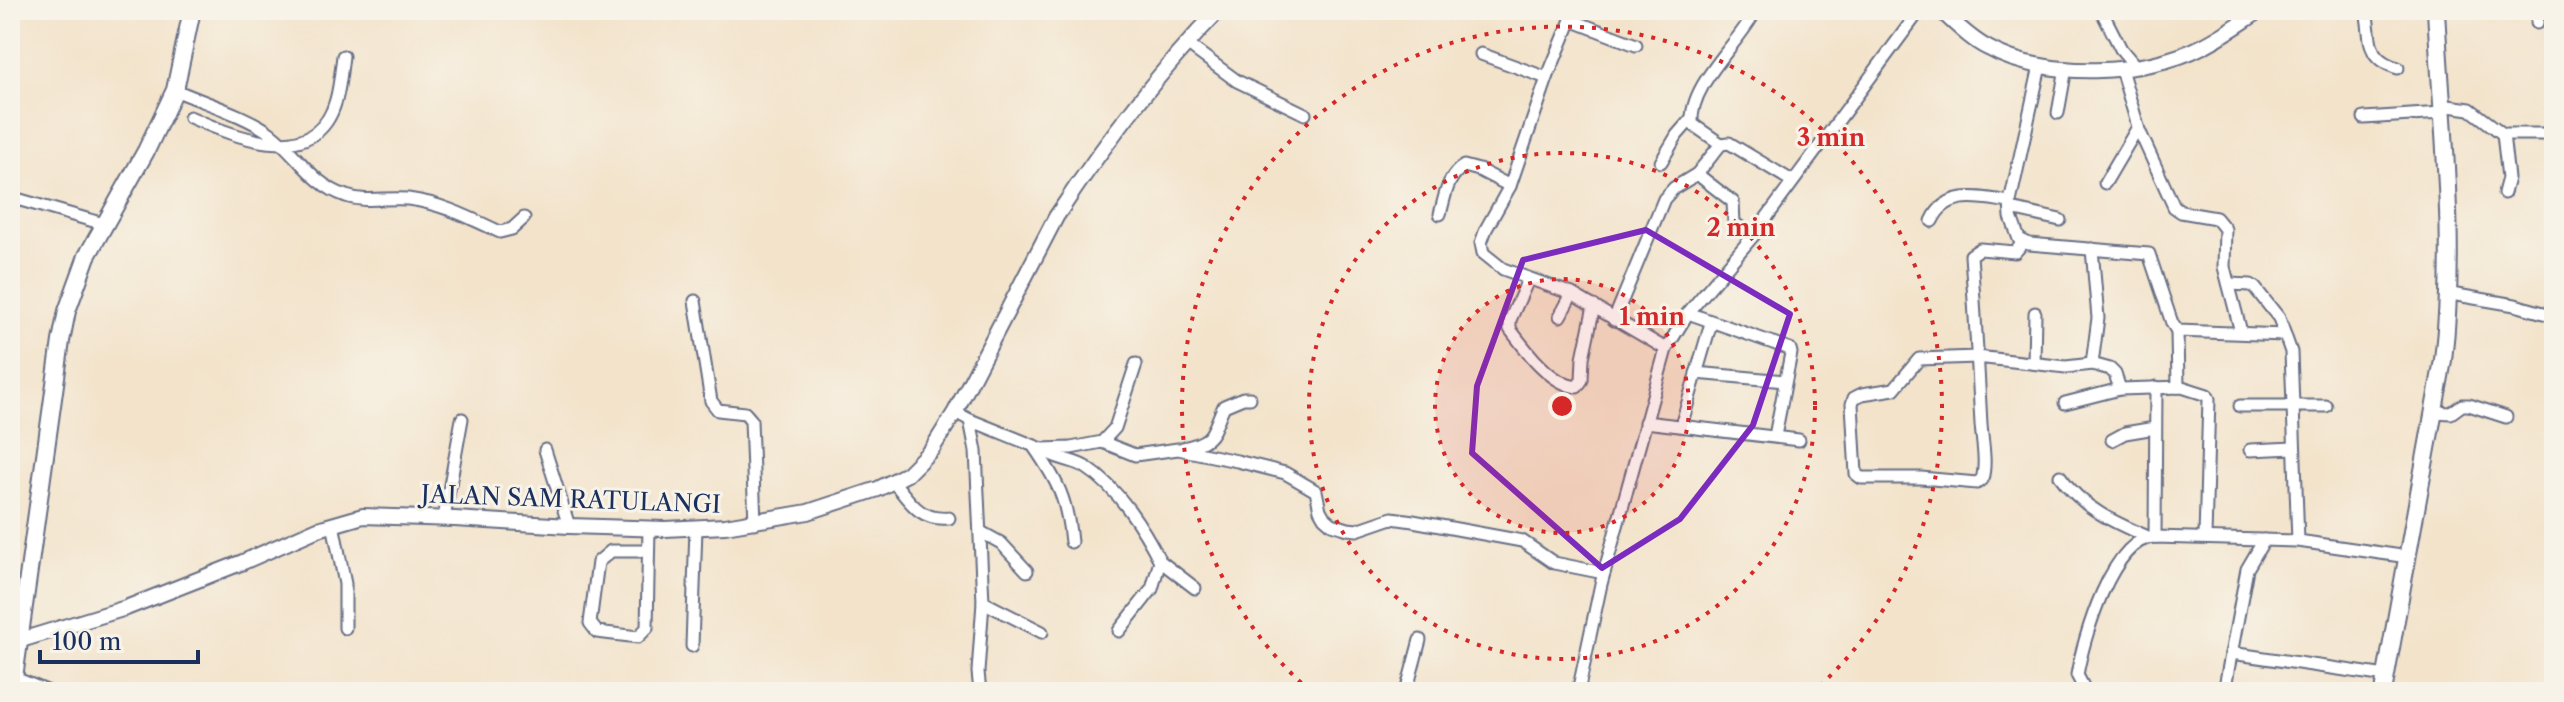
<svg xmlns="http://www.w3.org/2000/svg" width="2564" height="702" font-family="'Libre Caslon Text',serif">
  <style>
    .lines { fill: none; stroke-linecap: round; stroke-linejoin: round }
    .minor-casing { stroke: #676e84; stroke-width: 15 }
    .tertiary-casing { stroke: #676e84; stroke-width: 18 }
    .secondary-casing { stroke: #676e84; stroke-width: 20 }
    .minor { stroke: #fff; stroke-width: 11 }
    .tertiary { stroke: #fff; stroke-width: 14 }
    .secondary { stroke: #fff; stroke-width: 16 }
    .marked { fill: none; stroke: #7b2cbf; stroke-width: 6; stroke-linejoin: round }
    .ring { fill: none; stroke: #d62828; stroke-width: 4; stroke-dasharray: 4 8 }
    .labels { text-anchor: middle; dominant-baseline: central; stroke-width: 6; stroke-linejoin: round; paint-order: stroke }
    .street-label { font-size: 24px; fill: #1b2f5e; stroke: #f7f3e8 }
    .centre { fill: #d62828; stroke: #f7f3e8; stroke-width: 4 }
    .ring-label { font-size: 24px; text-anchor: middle; font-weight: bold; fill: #d62828; stroke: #f7f3e8; stroke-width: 6; stroke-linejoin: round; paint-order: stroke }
  </style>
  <rect width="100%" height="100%" fill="#f7f3e8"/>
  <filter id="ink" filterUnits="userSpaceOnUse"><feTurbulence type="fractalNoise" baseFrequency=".0125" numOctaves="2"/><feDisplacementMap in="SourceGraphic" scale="16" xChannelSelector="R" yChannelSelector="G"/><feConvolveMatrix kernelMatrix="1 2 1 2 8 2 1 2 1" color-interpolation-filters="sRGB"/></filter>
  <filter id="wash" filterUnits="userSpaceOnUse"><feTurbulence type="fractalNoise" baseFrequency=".006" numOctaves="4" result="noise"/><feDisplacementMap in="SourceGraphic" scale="32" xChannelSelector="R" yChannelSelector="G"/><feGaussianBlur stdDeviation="1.8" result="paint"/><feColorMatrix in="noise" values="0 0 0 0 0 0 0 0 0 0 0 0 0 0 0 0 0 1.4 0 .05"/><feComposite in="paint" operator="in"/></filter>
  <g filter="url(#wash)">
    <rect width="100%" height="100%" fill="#f3e3cb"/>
  </g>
  <g filter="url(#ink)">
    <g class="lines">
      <defs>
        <g id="minor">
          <path d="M1575,10L1547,78L1510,186L1486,229L1481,243L1483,253L1503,269L1572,294L1666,349"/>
          <path d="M2101,10L2121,49L2136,67"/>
          <path d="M2366,10C2372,39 2364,58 2398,68"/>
          <path d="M1571,20L1636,45"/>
          <path d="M2537,23L2539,10"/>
          <path d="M1187,44L1237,81L1305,114"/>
          <path d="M1481,54L1547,78"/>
          <path d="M2040,66L2010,202L2011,217L2019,239L2029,244L2149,254L2172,323L2177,331L2285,335L2291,352L2298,541"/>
          <path d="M2121,69L2139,130L2174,207L2181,212L2216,218L2225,229L2224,267L2241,332"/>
          <path d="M175,90C205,103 245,115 270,133C297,153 312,185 346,196C366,203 387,197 408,199C441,203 470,218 500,232L512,229L524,218"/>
          <path d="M2441,105L2470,109L2503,134H2554"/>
          <path d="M2058,113L2066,68"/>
          <path d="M190,117C235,137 317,171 336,100C340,86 341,71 343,56"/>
          <path d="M2364,118L2442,113"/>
          <path d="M2503,134L2508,178L2504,193"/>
          <path d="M1721,144L1692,124C1689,84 1739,44 1756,10"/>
          <path d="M1661,162L1677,135L1691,119"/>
          <path d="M1697,174L1733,202L1734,223L1753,236"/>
          <path d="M2105,183L2138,127"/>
          <path d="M10,197L104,224"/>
          <path d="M2011,209L2060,220"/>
          <path d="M1440,214C1445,197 1447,176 1464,166L1479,170L1510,186"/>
          <path d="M1932,221C1947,188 1981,198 2010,202"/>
          <path d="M2023,243L2015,252L1980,249L1971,255C1975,311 1978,367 1981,424C1982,441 1987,463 1982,479L1977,483L1921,478H1861L1856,474L1852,404L1854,398L1862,394L1894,389L1919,359L1977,357L2066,367L2092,364L2110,369L2115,374L2120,389L2182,387L2207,395L2209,399L2205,537"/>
          <path d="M1528,280L1510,320V329C1525,349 1550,384 1577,387L1582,380L1583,358L1594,306"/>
          <path d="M2229,284L2251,285L2255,288L2279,318L2285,335"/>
          <path d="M2451,294L2515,305L2554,316"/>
          <path d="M695,301L711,401L718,410L745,413L751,420L755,523"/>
          <path d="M1688,313L1790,349L1791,353L1775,436"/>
          <path d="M1560,316L1572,294"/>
          <path d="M1614,320L1664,199L1674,188L1697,174L1721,144L1729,143L1792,181"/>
          <path d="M2177,331L2178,387"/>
          <path d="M2034,363L2035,313"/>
          <path d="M2092,364L2098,318L2092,249"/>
          <path d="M1696,373L1785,381"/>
          <path d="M2065,403L2120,389"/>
          <path d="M2240,406H2326"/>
          <path d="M955,412L970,420L976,451L983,602L978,672L980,692"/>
          <path d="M2434,412L2451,413L2462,405H2469L2506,417"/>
          <path d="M970,420L1042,449L1071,448L1102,442L1115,428L1136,364"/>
          <path d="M1645,422L1799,440"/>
          <path d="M1681,426L1711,323"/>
          <path d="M2112,440L2125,433L2155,428"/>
          <path d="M1102,442L1135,455L1178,449L1237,461L1285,473L1316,491L1320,510L1324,517L1332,524L1348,529L1357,530L1392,518L1413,521L1522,541L1554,563L1604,573"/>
          <path d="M1034,447C1058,482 1067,499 1071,542"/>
          <path d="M1183,448C1216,441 1211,433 1224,406L1243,398H1250"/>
          <path d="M1042,449C1056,460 1073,459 1087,468C1118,488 1144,529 1160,561L1152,589L1119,631"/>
          <path d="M545,450L569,526"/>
          <path d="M2250,450L2294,448"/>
          <path d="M2060,476C2082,508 2113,522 2148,537"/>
          <path d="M893,481C910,502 920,521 949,518"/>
          <path d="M444,518L462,419"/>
          <path d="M333,524L345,584V628"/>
          <path d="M981,532L1001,543L1027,571"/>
          <path d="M2155,537L2156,387"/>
          <path d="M648,551H611L598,562L590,623L597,632L638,637L647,628L649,528"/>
          <path d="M1160,561L1195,588"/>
          <path d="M983,602L1042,632"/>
          <path d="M692,646L696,528"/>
          <path d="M2231,653L2386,676"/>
          <path d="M15,678L49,692"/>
          <path d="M1406,692L1420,640"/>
          <path d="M1578,692L1601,584L1666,349L1688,313L1753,236L1920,10"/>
          <path d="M2086,692L2077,675C2083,640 2112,537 2155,537L2298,541L2408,557"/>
          <path d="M2224,692L2247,569L2264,540"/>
        </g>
        <g id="tertiary">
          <path d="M1940,10C1955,23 1970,39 1988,48C2045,80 2146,76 2203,46C2223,36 2242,22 2261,10"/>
          <path d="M21,640L126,608L243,562L318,529L363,516L455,519L569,526L665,529L725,526L808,512L878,489L907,474L932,449L955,412L1056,217C1104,144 1157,73 1219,10"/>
        </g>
        <g id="secondary">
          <path d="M12,692L61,341L67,311L87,256L146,151L175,90L192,10"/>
          <path d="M2383,692L2443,360C2457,244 2442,126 2436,10"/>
        </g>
      </defs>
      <use href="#minor" class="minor-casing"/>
      <use href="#tertiary" class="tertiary-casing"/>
      <use href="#secondary" class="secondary-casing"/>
      <use href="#minor" class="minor"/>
      <use href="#tertiary" class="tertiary"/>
      <use href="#secondary" class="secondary"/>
    </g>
  </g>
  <path class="marked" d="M1646,230L1790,314L1753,425L1680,519L1602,568L1472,453L1477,386L1523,260Z"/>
  <circle cx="1562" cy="406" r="127" fill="#d62828" fill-opacity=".12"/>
  <g class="ring">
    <circle cx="1562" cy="406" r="127"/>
    <circle cx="1562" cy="406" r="253"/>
    <path d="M1310 691A380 380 0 1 1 1814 691"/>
  </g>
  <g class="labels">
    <g class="street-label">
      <text transform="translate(571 499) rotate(2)">JALAN SAM RATULANGI</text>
    </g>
  </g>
  <circle cx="1562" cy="406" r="12" class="centre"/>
  <g class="ring-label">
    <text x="1831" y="146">3 min</text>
    <text x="1741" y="236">2 min</text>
    <text x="1652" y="325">1 min</text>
  </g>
  <rect width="2564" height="702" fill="none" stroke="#f7f3e8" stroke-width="40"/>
  <path d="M40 650v12h158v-12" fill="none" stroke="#1b2f5e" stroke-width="4"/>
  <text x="52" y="650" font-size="24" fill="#1b2f5e" stroke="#f7f3e8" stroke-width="6" paint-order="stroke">100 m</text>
</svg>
